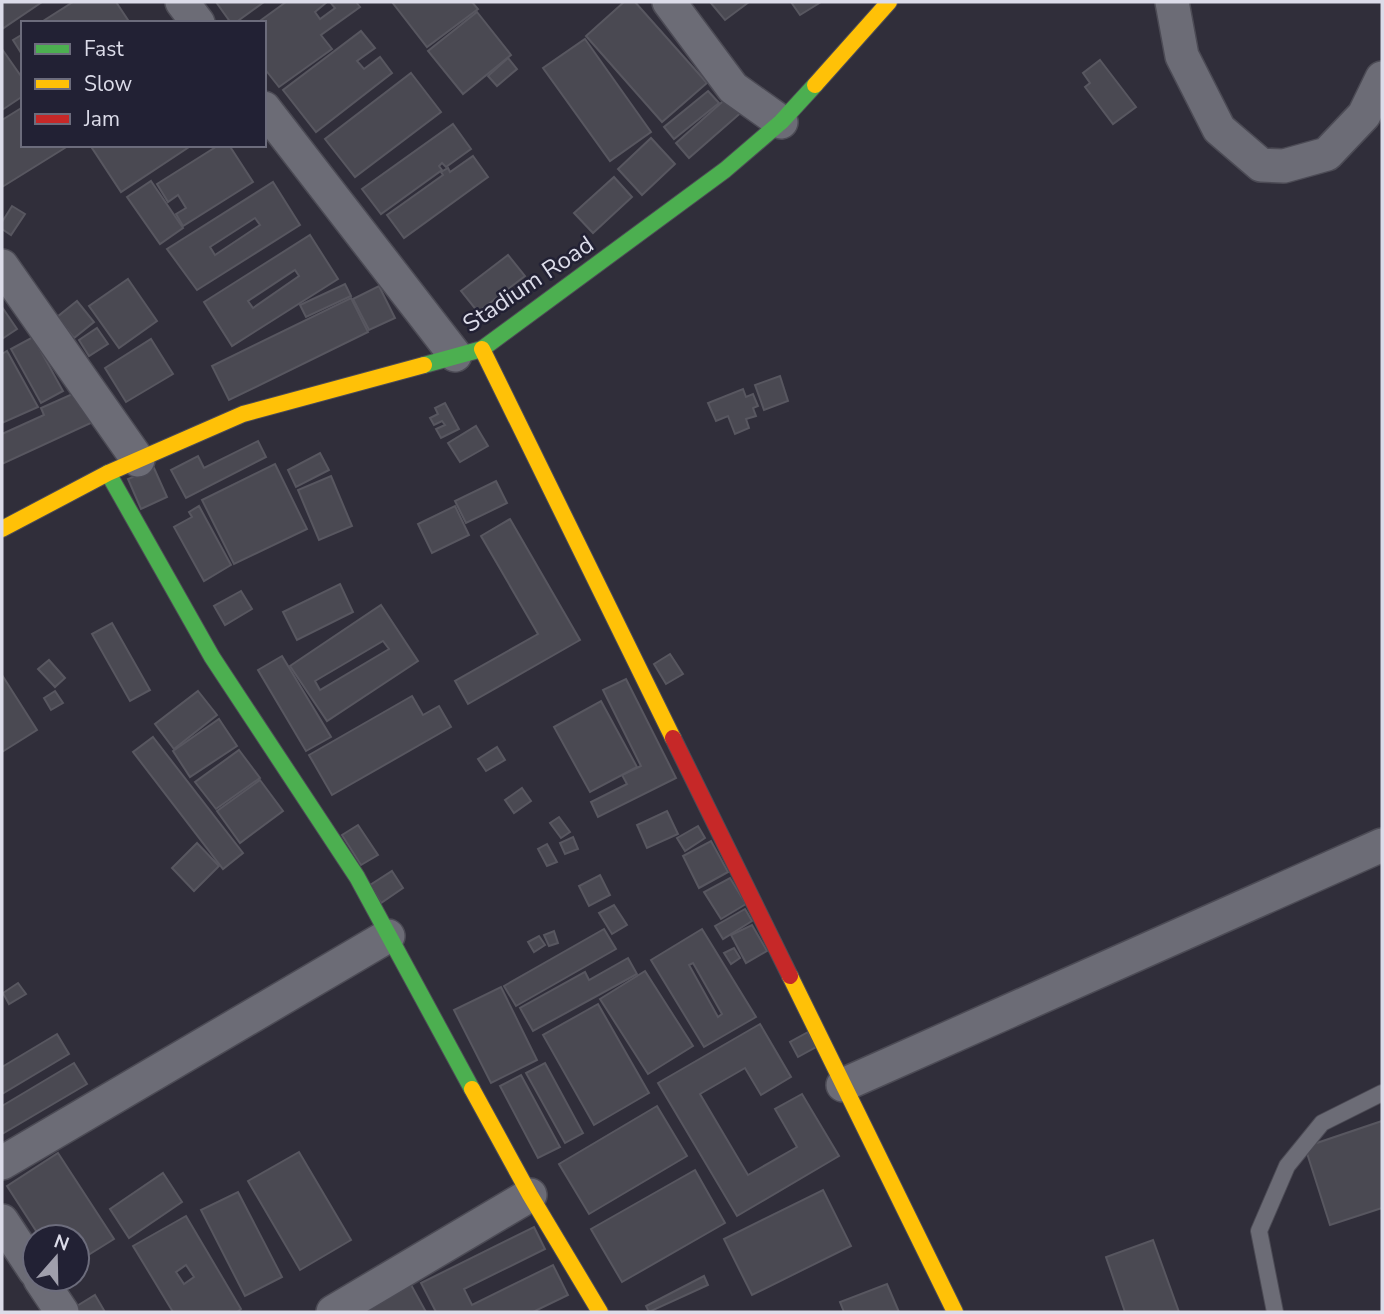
<svg xmlns="http://www.w3.org/2000/svg" width="1384" height="1314" font-family="'Nunito Sans',sans-serif">
  <style>
    .building { fill: #4a4952; stroke: #585760; stroke-width: 2; fill-rule: evenodd }
    .lines { fill: none; stroke-linecap: round; stroke-linejoin: round }
    .lane-casing { stroke: #4c4b55; stroke-width: 18 }
    .street-casing { stroke: #4c4b55; stroke-width: 36 }
    .fast-casing { stroke: #4c4b55; stroke-width: 18 }
    .slow-casing { stroke: #4c4b55; stroke-width: 18 }
    .jam-casing { stroke: #4c4b55; stroke-width: 18 }
    .lane { stroke: #6c6c76; stroke-width: 16 }
    .street { stroke: #6c6c76; stroke-width: 33 }
    .fast { stroke: #4caf50; stroke-width: 16 }
    .slow { stroke: #ffc107; stroke-width: 16 }
    .jam { stroke: #c62828; stroke-width: 16 }
    .labels { text-anchor: middle; dominant-baseline: central; stroke-width: 5; stroke-linejoin: round; paint-order: stroke }
    .street-label { font-size: 24px; fill: #dcdce9; stroke: #222134 }
  </style>
  <rect width="100%" height="100%" fill="#302e3a"/>
  <g class="building">
    <path d="M2,2H42L2,29Z"/>
    <path d="M73,2H116L130,23H40Z"/>
    <path d="M216,2H264L235,23H231Z"/>
    <path d="M286,2H327L315,12L320,19L335,8L330,2H356L360,7L321,35L332,49L279,87L264,68V23H257Z"/>
    <path d="M392,2H472L478,9L427,47Z"/>
    <path d="M624,2H635L707,83L662,122L586,36Z"/>
    <path d="M710,2H749L725,20Z"/>
    <path d="M791,2H821L800,15Z"/>
    <path d="M477,12L511,55L463,94L428,51Z"/>
    <path d="M361,31L375,48L357,61L364,69L380,57L392,73L316,132L283,90Z"/>
    <path d="M23,34V56L13,40Z"/>
    <path d="M585,39L651,132L610,161L543,68Z"/>
    <path d="M2,49L23,79V96L2,110Z"/>
    <path d="M508,58L517,69L497,86L488,76Z"/>
    <path d="M1100,60L1136,107L1113,124L1085,87L1090,83L1083,73Z"/>
    <path d="M411,73L441,112L355,177L325,139Z"/>
    <path d="M708,91L719,103L674,139L664,127Z"/>
    <path d="M730,95L744,110L689,158L676,143Z"/>
    <path d="M23,107V145L68,146L2,187V120Z"/>
    <path d="M453,124L471,149L446,167L442,163L439,166L442,170L381,214L362,189Z"/>
    <path d="M651,138L675,164L642,195L618,169Z"/>
    <path d="M90,145H192L121,192Z"/>
    <path d="M219,145H229L253,182L183,226L176,214L186,208L178,195L168,202L157,184Z"/>
    <path d="M473,156L488,177L404,238L387,215L443,175L441,172L448,168L450,172Z"/>
    <path d="M614,177L632,197L593,233L574,213Z"/>
    <path d="M151,181L183,228L160,244L127,197Z"/>
    <path d="M273,182L300,225L197,290L167,249ZM255,218L260,225L215,255L210,247Z"/>
    <path d="M12,206L25,214L11,235L2,229V222Z"/>
    <path d="M310,235L338,279L232,346L204,302ZM295,270L299,276L253,308L248,301Z"/>
    <path d="M508,255L525,276L478,312L461,291Z"/>
    <path d="M128,279L157,321L119,348L89,306Z"/>
    <path d="M345,284L351,296L306,317L300,305Z"/>
    <path d="M379,286L395,318L369,330L353,299Z"/>
    <path d="M351,298L368,332L229,400L212,366Z"/>
    <path d="M77,301L94,322L74,338L57,317Z"/>
    <path d="M2,307L17,329L2,339Z"/>
    <path d="M97,328L108,344L89,356L79,340Z"/>
    <path d="M33,337L63,391L41,403L11,349Z"/>
    <path d="M151,339L173,374L126,402L105,368Z"/>
    <path d="M7,351L38,407L2,423V354Z"/>
    <path d="M780,376L788,401L764,410L755,385Z"/>
    <path d="M743,389L746,397L753,394L758,406L753,408L756,416L746,419L749,428L735,434L728,416L716,421L708,403Z"/>
    <path d="M79,391L93,422L2,464V434L44,415L41,408Z"/>
    <path d="M445,403L459,429L441,438L436,429L445,425L442,421L434,425L430,418L438,414L435,408Z"/>
    <path d="M476,426L488,446L460,462L448,443Z"/>
    <path d="M258,441L266,457L186,498L171,470L198,456L204,468Z"/>
    <path d="M320,453L329,470L296,487L288,470Z"/>
    <path d="M275,464L307,529L234,564L202,500Z"/>
    <path d="M154,468L167,497L141,509L128,479Z"/>
    <path d="M331,476L352,526L319,540L298,490Z"/>
    <path d="M496,481L507,503L466,523L455,501Z"/>
    <path d="M199,506L231,565L204,581L174,527L192,517L189,512Z"/>
    <path d="M455,506L469,535L432,553L418,524Z"/>
    <path d="M510,519L580,640L468,704L455,681L538,634L481,536Z"/>
    <path d="M340,584L353,612L297,640L283,612Z"/>
    <path d="M241,591L252,609L225,625L214,606Z"/>
    <path d="M381,605L418,661L327,721L290,666ZM383,641L389,649L320,690L315,681Z"/>
    <path d="M112,623L150,690L130,701L92,634Z"/>
    <path d="M670,654L683,674L666,684L654,664Z"/>
    <path d="M282,656L331,737L306,751L258,670Z"/>
    <path d="M49,660L65,678L55,687L38,669Z"/>
    <path d="M2,675L37,730L2,752Z"/>
    <path d="M626,679L676,778L598,817L591,802L627,784L622,775L641,766L603,690Z"/>
    <path d="M55,691L63,703L51,710L44,698Z"/>
    <path d="M198,691L217,715L174,749L155,724Z"/>
    <path d="M412,696L423,715L439,706L451,727L332,795L309,755Z"/>
    <path d="M601,701L637,767L590,792L554,727Z"/>
    <path d="M219,719L237,746L190,777L173,751Z"/>
    <path d="M153,737L243,853L223,869L133,752Z"/>
    <path d="M497,747L505,760L486,771L478,759Z"/>
    <path d="M239,750L260,778L216,809L195,782Z"/>
    <path d="M260,780L283,811L240,843L217,811Z"/>
    <path d="M522,788L531,801L514,813L505,800Z"/>
    <path d="M667,811L678,834L647,848L637,825Z"/>
    <path d="M559,817L570,832L561,838L550,823Z"/>
    <path d="M358,825L378,855L361,865L342,835Z"/>
    <path d="M698,826L705,838L685,851L677,838Z"/>
    <path d="M573,837L578,849L565,854L560,843Z"/>
    <path d="M711,841L728,872L699,888L683,856Z"/>
    <path d="M197,843L219,866L194,891L172,868Z"/>
    <path d="M547,844L557,862L547,866L538,849Z"/>
    <path d="M392,871L403,888L381,903L370,885Z"/>
    <path d="M600,875L610,895L589,906L579,886Z"/>
    <path d="M730,878L746,904L721,919L704,892Z"/>
    <path d="M614,905L627,925L612,934L599,913Z"/>
    <path d="M745,909L752,921L723,939L715,926Z"/>
    <path d="M752,925L767,951L746,963L731,935Z"/>
    <path d="M604,929L616,949L516,1006L504,986Z"/>
    <path d="M702,929L756,1017L704,1047L651,960ZM693,963L722,1014L718,1017L689,965Z"/>
    <path d="M554,931L558,943L549,946L544,935Z"/>
    <path d="M539,936L545,945L534,952L528,942Z"/>
    <path d="M734,948L740,958L731,964L724,953Z"/>
    <path d="M628,958L637,974L533,1031L520,1008L585,972L589,980Z"/>
    <path d="M645,971L693,1046L648,1074L600,999Z"/>
    <path d="M18,983L26,994L9,1004L3,993Z"/>
    <path d="M501,987L537,1060L491,1083L454,1010Z"/>
    <path d="M598,1004L649,1093L594,1125L543,1035Z"/>
    <path d="M760,1024L791,1077L761,1095L745,1068L700,1094L748,1175L797,1147L775,1109L802,1094L839,1156L737,1216L658,1083Z"/>
    <path d="M808,1032L816,1047L798,1057L790,1042Z"/>
    <path d="M57,1034L69,1054L2,1094V1067Z"/>
    <path d="M74,1063L87,1084L2,1134V1106Z"/>
    <path d="M545,1063L583,1133L565,1143L526,1073Z"/>
    <path d="M521,1075L560,1147L538,1158L500,1086Z"/>
    <path d="M657,1106L687,1156L589,1214L559,1164Z"/>
    <path d="M1382,1121V1208L1330,1225L1305,1147Z"/>
    <path d="M299,1152L351,1240L300,1270L248,1181Z"/>
    <path d="M58,1153L114,1239L77,1262V1237H40L7,1186Z"/>
    <path d="M695,1170L725,1223L622,1282L591,1229Z"/>
    <path d="M163,1173L182,1202L129,1238L110,1209Z"/>
    <path d="M823,1190L851,1246L752,1295L724,1239Z"/>
    <path d="M238,1192L282,1277L245,1296L201,1210Z"/>
    <path d="M186,1216L241,1309L237,1312H173L133,1246ZM186,1265L194,1277L184,1284L176,1272Z"/>
    <path d="M534,1227L545,1249L464,1289L472,1305L553,1265L568,1295L533,1312H436L421,1283Z"/>
    <path d="M1153,1240L1179,1312H1125L1106,1257Z"/>
    <path d="M704,1276L708,1285L649,1312L646,1306Z"/>
    <path d="M410,1283L426,1312H355Z"/>
    <path d="M887,1284L899,1312H844L840,1302Z"/>
    <path d="M95,1295L105,1312H74L72,1309Z"/>
  </g>
  <g class="lines">
    <defs>
      <path id="lane" d="M1275,1312L1259,1231L1287,1166L1322,1123L1382,1093"/>
      <g id="street">
        <path d="M182,2L198,23"/>
        <path d="M669,2L733,88L781,122"/>
        <path d="M1172,2L1182,56L1219,129L1261,165L1284,166L1327,154L1364,115L1382,78"/>
        <path d="M264,108L455,355"/>
        <path d="M2,266L138,460"/>
        <path d="M843,1085L1382,845"/>
        <path d="M2,1163L388,936"/>
        <path d="M2,1221L35,1271"/>
        <path d="M40,1279L62,1312"/>
        <path d="M333,1312L530,1195"/>
      </g>
      <g id="fast">
        <path d="M424,365L482,349L725,170L781,122L815,85"/>
        <path d="M108,473L212,657L357,877L472,1089"/>
      </g>
      <g id="slow">
        <path d="M815,85L889,2"/>
        <path d="M482,349L673,738"/>
        <path d="M2,529L108,473L243,414L424,365"/>
        <path d="M790,976L955,1312"/>
        <path d="M472,1089L530,1195L600,1312"/>
      </g>
      <path id="jam" d="M673,738L790,976"/>
    </defs>
    <use href="#lane" class="lane-casing"/>
    <use href="#street" class="street-casing"/>
    <use href="#fast" class="fast-casing"/>
    <use href="#slow" class="slow-casing"/>
    <use href="#jam" class="jam-casing"/>
    <use href="#lane" class="lane"/>
    <use href="#street" class="street"/>
    <use href="#fast" class="fast"/>
    <use href="#slow" class="slow"/>
    <use href="#jam" class="jam"/>
  </g>
  <g class="labels">
    <g class="street-label">
      <text transform="translate(528 284) rotate(-34)">Stadium Road</text>
    </g>
  </g>
  <rect width="1384" height="1314" fill="none" stroke="#dcdce9" stroke-width="7"/>
  <rect x="21" y="21" width="245" height="126" fill="#222134" stroke="#6c6c7c" stroke-width="2"/>
  <rect x="35" y="44" width="35" height="10" fill="#4caf50" stroke="#6c6c7c" stroke-width="2"/>
  <text x="84" y="56" font-size="21" fill="#dcdce9">Fast</text>
  <rect x="35" y="79" width="35" height="10" fill="#ffc107" stroke="#6c6c7c" stroke-width="2"/>
  <text x="84" y="91" font-size="21" fill="#dcdce9">Slow</text>
  <rect x="35" y="114" width="35" height="10" fill="#c62828" stroke="#6c6c7c" stroke-width="2"/>
  <text x="84" y="126" font-size="21" fill="#dcdce9">Jam</text>
  <g transform="translate(56 1258) rotate(20)"><circle r="33" fill="#222134" stroke="#6c6c7c" stroke-width="2"/>
  <path d="M0-5L12 26L0 18L-12 26Z" fill="#a09fac"/>
  <text y="-10" font-size="19" font-weight="bold" text-anchor="middle" fill="#dcdce9">N</text>
  </g>
</svg>
